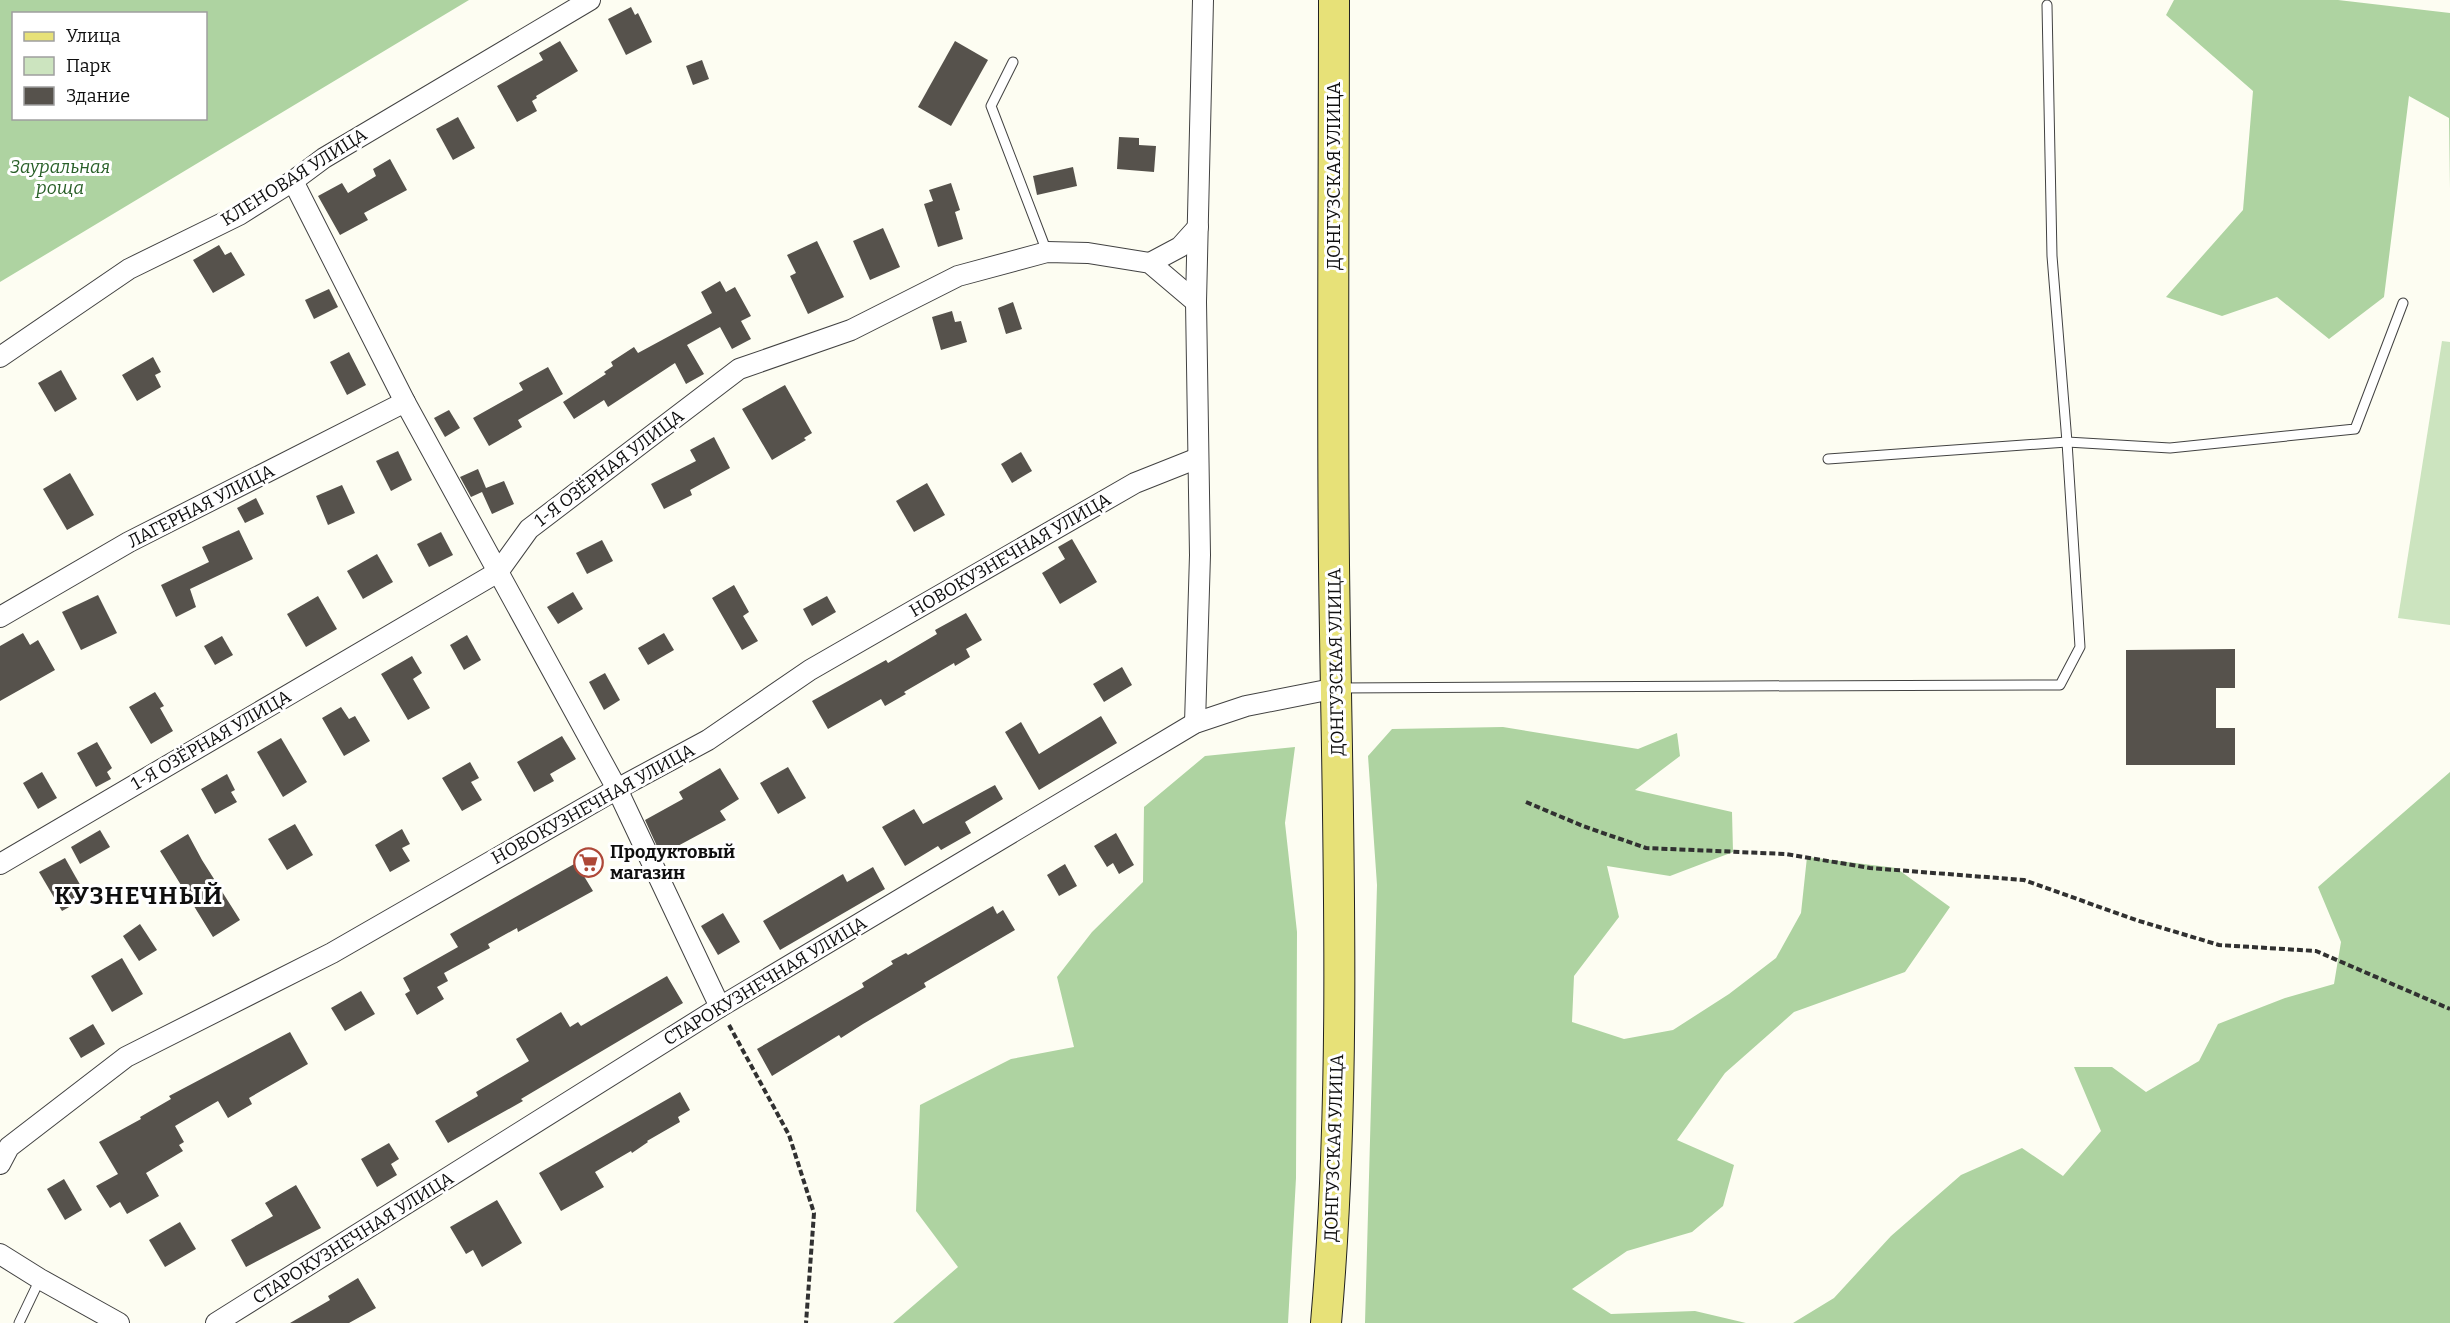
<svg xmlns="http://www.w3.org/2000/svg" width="2450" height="1323" font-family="Bitter,serif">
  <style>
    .green { fill: #cce4bf }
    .forest { fill: #aed3a1; fill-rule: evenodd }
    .building { fill: #56524c }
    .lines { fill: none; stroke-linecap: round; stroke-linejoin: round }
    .lane-casing { stroke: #424242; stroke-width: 11 }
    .street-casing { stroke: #424242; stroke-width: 22 }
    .primary-casing { stroke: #202020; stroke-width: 32 }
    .path { stroke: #313131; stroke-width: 4; stroke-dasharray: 6 3; stroke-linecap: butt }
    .lane { stroke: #fff; stroke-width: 9 }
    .street { stroke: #fff; stroke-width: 20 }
    .primary { stroke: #e7e178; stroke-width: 30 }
    .labels { text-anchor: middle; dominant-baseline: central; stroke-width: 6; stroke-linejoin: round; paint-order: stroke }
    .park-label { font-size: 18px; font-style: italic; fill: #285f27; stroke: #fff }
    .street-label { font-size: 18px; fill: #0f0f0f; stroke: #fff }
    .poi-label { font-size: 18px; font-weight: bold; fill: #0f0f0f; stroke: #fff; text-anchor: start }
    .district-label { font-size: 24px; font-weight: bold; letter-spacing: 1.5px; fill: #0f0f0f; stroke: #fff }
  </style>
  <rect width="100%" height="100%" fill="#fdfdf2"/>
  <path class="green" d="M2442,341L2450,342V625L2398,618Z"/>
  <g class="forest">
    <path d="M0,0H469L0,282ZM14,14H206V118H14Z"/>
    <path d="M2174,0H2338L2450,13V189L2449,118L2409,96L2384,297L2329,339L2277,297L2222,316L2166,297L2243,210L2253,91L2166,15Z"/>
    <path d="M1503,727L1638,749L1677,733L1680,756L1635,790L1732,812L1733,852L1670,876L1607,866L1619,917L1574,976L1572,1022L1624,1039L1673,1030L1729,994L1776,958L1801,913L1807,857L1896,868L1950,907L1905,972L1794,1012L1725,1073L1677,1140L1734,1165L1723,1206L1692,1232L1627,1251L1572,1289L1611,1314L1695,1311L1746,1323H1365L1377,885L1368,756L1392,729Z"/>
    <path d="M1295,747L1285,823L1297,932L1296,1178L1288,1323H893L958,1267L916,1211L920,1105L1011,1059L1074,1047L1057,977L1092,932L1143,882L1144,807L1205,756Z"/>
    <path d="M2450,772V1323H1793L1834,1298L1891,1236L1961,1175L2022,1148L2063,1176L2101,1131L2074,1067H2112L2146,1092L2199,1061L2218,1024L2285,998L2334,984L2341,942L2318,887Z"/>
  </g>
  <g class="building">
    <path d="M631,7L635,15L638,13L652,42L626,55L608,19Z"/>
    <path d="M560,41L578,71L536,96L537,98L532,101L537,111L517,122L497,86L543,60L539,53Z"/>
    <path d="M955,41L988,60L951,126L918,107Z"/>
    <path d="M702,60L709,79L693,85L686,66Z"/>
    <path d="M458,117L475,148L453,160L436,129Z"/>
    <path d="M1119,137L1139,138V145L1156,146L1154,172L1117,169Z"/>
    <path d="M390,159L407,190L364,213L368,220L340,235L318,196L342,183L348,193L376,176L373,169Z"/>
    <path d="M1073,167L1077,186L1037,195L1033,176Z"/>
    <path d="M951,183L960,210L955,212L963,239L938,247L924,204L933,201L929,190Z"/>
    <path d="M883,228L900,267L870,280L853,241Z"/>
    <path d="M817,241L844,297L808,314L790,276L796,273L787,255Z"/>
    <path d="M219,245L225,255L231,252L245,275L213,293L193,260Z"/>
    <path d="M720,281L726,292L735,287L751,316L741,321L751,339L732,349L720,327L687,345L704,374L686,384L675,363L608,407L604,400L574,419L563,402L606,374L604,372L613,366L611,362L634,347L638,353L712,313L701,292Z"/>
    <path d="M329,289L338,307L314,319L305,300Z"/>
    <path d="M1013,302L1022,329L1006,334L998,308Z"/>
    <path d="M952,311L955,322L961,321L967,342L941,350L932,317Z"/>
    <path d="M349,352L366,385L347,395L330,362Z"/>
    <path d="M153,357L161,372L155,375L161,387L137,401L122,375Z"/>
    <path d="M548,367L563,394L518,420L522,427L489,446L473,418L523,390L519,383Z"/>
    <path d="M61,370L77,399L55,412L38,383Z"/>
    <path d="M785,385L812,433L804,438L806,440L772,460L742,409Z"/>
    <path d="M449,410L460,428L445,437L434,418Z"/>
    <path d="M714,437L730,468L690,490L692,495L664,509L651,484L696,461L690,450Z"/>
    <path d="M398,451L412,480L391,491L376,461Z"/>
    <path d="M1021,452L1032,471L1012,483L1001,464Z"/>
    <path d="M478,469L486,488L504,481L514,504L492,514L482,492L471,497L460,477Z"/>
    <path d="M70,473L94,515L67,530L43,489Z"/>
    <path d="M927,483L945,515L914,532L896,501Z"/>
    <path d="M342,485L355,513L328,525L316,496Z"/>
    <path d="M256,498L264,514L245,523L237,508Z"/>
    <path d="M239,530L253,559L190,589L196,607L176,617L161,585L209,562L202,547Z"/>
    <path d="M441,532L453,555L429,567L417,544Z"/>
    <path d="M1072,539L1097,582L1060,604L1042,573L1065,559L1058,547Z"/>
    <path d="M602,540L613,561L587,574L576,553Z"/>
    <path d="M377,554L393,582L363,599L347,571Z"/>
    <path d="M734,585L749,612L743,616L758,641L742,650L712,598Z"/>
    <path d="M573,592L583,609L558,624L547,607Z"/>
    <path d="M98,595L117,633L81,650L62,612Z"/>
    <path d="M318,596L337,629L306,647L287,614Z"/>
    <path d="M827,596L836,612L812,626L803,609Z"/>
    <path d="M966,613L982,640L966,649L970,657L955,666L954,663L904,692L906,694L885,706L881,699L828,729L812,701L886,660L888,663L937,634L935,630Z"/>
    <path d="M23,633L30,645L38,640L55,670L0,701V646Z"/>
    <path d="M664,633L674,650L648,665L638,648Z"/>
    <path d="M467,635L481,660L464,670L450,645Z"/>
    <path d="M222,636L233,655L215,665L204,646Z"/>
    <path d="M2235,649V688H2216V728H2235V765H2126V650Z"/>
    <path d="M412,656L422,673L413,679L430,708L408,720L381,674Z"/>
    <path d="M1122,667L1132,685L1104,702L1093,684Z"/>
    <path d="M605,673L620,700L604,710L589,682Z"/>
    <path d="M155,692L164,706L160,708L173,731L151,744L129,707Z"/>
    <path d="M341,707L349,719L355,716L370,741L344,756L322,718Z"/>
    <path d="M1101,716L1117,743L1039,790L1005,732L1021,722L1039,754Z"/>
    <path d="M562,736L576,759L550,774L554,781L534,792L517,762Z"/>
    <path d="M281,738L307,782L283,797L257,752Z"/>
    <path d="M97,742L112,768L107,772L111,779L96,787L77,753Z"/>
    <path d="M470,762L479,778L471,782L482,800L462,811L442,778Z"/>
    <path d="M788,767L806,798L778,814L760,783Z"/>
    <path d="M720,768L739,799L720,811L726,820L661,855L645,820L683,799L679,792Z"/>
    <path d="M42,772L57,798L38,809L23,783Z"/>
    <path d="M227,774L235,790L231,792L237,802L215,814L201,789Z"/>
    <path d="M995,785L1003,799L965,822L971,833L941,850L938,846L905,866L882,827L914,809L923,824Z"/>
    <path d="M295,824L313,855L287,870L268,839Z"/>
    <path d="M402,829L410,844L402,848L410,861L390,872L375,845Z"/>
    <path d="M100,830L110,847L80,864L71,847Z"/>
    <path d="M1116,833L1134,865L1119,874L1113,863L1107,867L1094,846Z"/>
    <path d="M188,834L202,860L240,920L213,937L160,851Z"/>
    <path d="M65,858L87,897L62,911L39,872Z"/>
    <path d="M576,863L593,891L518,932L517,928L488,944L490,948L444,973L448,981L437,987L444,999L417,1015L405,994L410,991L403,978L458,947L450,934Z"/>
    <path d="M1065,864L1077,886L1059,896L1047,875Z"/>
    <path d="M873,867L885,889L780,950L763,921L843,874L847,882Z"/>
    <path d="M993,906L997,914L1003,910L1015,930L924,983L926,987L863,1024L841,1038L839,1035L772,1076L757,1049L864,987L862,983L893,964L891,961L906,953L908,955Z"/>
    <path d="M723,913L740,942L718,955L701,926Z"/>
    <path d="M140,924L157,950L139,961L123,936Z"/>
    <path d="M122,958L143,994L112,1012L91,976Z"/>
    <path d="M667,976L683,1003L521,1099L523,1101L448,1143L435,1121L478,1096L476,1092L529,1061L516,1039L561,1012L570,1027L578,1022L581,1026Z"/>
    <path d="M361,991L375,1014L345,1031L331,1008Z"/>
    <path d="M93,1024L105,1044L81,1058L69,1038Z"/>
    <path d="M290,1032L308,1064L249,1098L252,1104L228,1118L218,1101L175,1126L184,1142L179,1145L183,1151L146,1173L159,1196L127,1214L120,1202L110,1208L96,1186L118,1174L99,1142L141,1119L140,1117L171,1099L169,1096Z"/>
    <path d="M680,1092L690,1110L678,1117L680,1122L647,1141L648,1142L632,1153L631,1151L595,1172L604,1187L561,1211L539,1173Z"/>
    <path d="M389,1143L399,1159L391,1164L397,1175L377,1187L361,1159Z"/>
    <path d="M64,1179L82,1210L65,1220L47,1189Z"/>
    <path d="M296,1185L321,1228L246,1267L231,1240L273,1216L265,1203Z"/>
    <path d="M497,1200L522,1243L482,1267L473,1250L466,1254L450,1227Z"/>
    <path d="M180,1222L196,1249L165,1267L149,1240Z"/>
    <path d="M358,1278L376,1308L349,1323H290L330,1300L328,1296Z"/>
  </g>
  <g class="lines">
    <defs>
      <g id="lane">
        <path d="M1013,62L991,106L1047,252"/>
        <path d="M1828,459L2067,442L2170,448L2355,429L2403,303"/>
        <path d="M1339,688C1579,685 1820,687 2060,685L2080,647L2067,442L2052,256L2047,5"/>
        <path d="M19,1323L40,1279"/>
      </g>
      <g id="street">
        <path d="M293,181L405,402L617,789L720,1007"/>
        <path d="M1150,263L1180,247L1198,227"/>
        <path d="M0,357L129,269L239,215L293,181L324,158L590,0"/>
        <path d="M0,617L129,542L405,402"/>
        <path d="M1195,723L1200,555L1196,302L1203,0"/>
        <path d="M0,864L498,572L529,529L739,369L851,330L958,276L1047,252L1088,253L1150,263L1196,302"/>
        <path d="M0,1164L9,1147L126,1057L332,953L617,789L708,740L810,670L1135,483L1198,458"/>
        <path d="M0,1254L40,1279L119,1323"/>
        <path d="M216,1323L720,1007L1195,723L1246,706L1337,688"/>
      </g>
      <path id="primary" d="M1326,1323C1348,1071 1337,817 1334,565C1332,377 1334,188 1334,0"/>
    </defs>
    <use href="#lane" class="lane-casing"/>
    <use href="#street" class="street-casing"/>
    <use href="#primary" class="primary-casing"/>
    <g class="path">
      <path d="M1526,802L1583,826L1646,848L1786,854L1870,868L2024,880L2136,920L2219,945L2316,951L2450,1009"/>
      <path d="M729,1025L789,1135L814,1213L806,1323"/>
    </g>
    <use href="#lane" class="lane"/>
    <use href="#street" class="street"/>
    <use href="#primary" class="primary"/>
  </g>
  <defs>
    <symbol id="supermarket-ring" viewBox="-11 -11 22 22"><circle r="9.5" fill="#fff" stroke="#ae4838" stroke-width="1.5"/><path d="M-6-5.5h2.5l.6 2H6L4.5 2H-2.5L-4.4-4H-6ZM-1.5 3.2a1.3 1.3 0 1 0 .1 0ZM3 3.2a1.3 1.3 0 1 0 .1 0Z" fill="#ae4838"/></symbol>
  </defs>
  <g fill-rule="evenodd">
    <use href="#supermarket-ring" x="572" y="846" width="33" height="33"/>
  </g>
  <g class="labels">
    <g class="park-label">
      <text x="60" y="167">Зауральная<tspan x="60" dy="21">роща</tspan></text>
    </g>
    <g class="street-label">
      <text transform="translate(1334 176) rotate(-90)">ДОНГУЗСКАЯ УЛИЦА</text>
      <text transform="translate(294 177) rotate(-32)">КЛЕНОВАЯ УЛИЦА</text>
      <text transform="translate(609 468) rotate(-37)">1-Я ОЗЁРНАЯ УЛИЦА</text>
      <text transform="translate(201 506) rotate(-27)">ЛАГЕРНАЯ УЛИЦА</text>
      <text transform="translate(1010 555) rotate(-30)">НОВОКУЗНЕЧНАЯ УЛИЦА</text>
      <text transform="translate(1336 662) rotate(-91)">ДОНГУЗСКАЯ УЛИЦА</text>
      <text transform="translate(211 740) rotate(-30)">1-Я ОЗЁРНАЯ УЛИЦА</text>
      <text transform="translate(593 804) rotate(-29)">НОВОКУЗНЕЧНАЯ УЛИЦА</text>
      <text transform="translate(765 981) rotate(-31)">СТАРОКУЗНЕЧНАЯ УЛИЦА</text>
      <text transform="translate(1334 1148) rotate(-88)">ДОНГУЗСКАЯ УЛИЦА</text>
      <text transform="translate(353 1238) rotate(-32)">СТАРОКУЗНЕЧНАЯ УЛИЦА</text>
    </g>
    <g class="poi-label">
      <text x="610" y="852">Продуктовый<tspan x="610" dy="21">магазин</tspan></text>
    </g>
    <g class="district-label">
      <text x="139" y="896">КУЗНЕЧНЫЙ</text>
    </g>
  </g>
  <rect x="12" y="12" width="195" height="108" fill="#ffffff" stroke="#9f9f9f" stroke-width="1.5"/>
  <rect x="24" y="32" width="30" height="9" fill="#e7e178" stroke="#9f9f9f" stroke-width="1.5"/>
  <text x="66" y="42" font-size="18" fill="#0f0f0f">Улица</text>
  <rect x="24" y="57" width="30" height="18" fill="#cce4bf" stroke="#9f9f9f" stroke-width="1.5"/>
  <text x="66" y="72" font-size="18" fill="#0f0f0f">Парк</text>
  <rect x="24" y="87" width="30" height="18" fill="#56524c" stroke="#9f9f9f" stroke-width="1.5"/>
  <text x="66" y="102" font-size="18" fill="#0f0f0f">Здание</text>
</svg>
